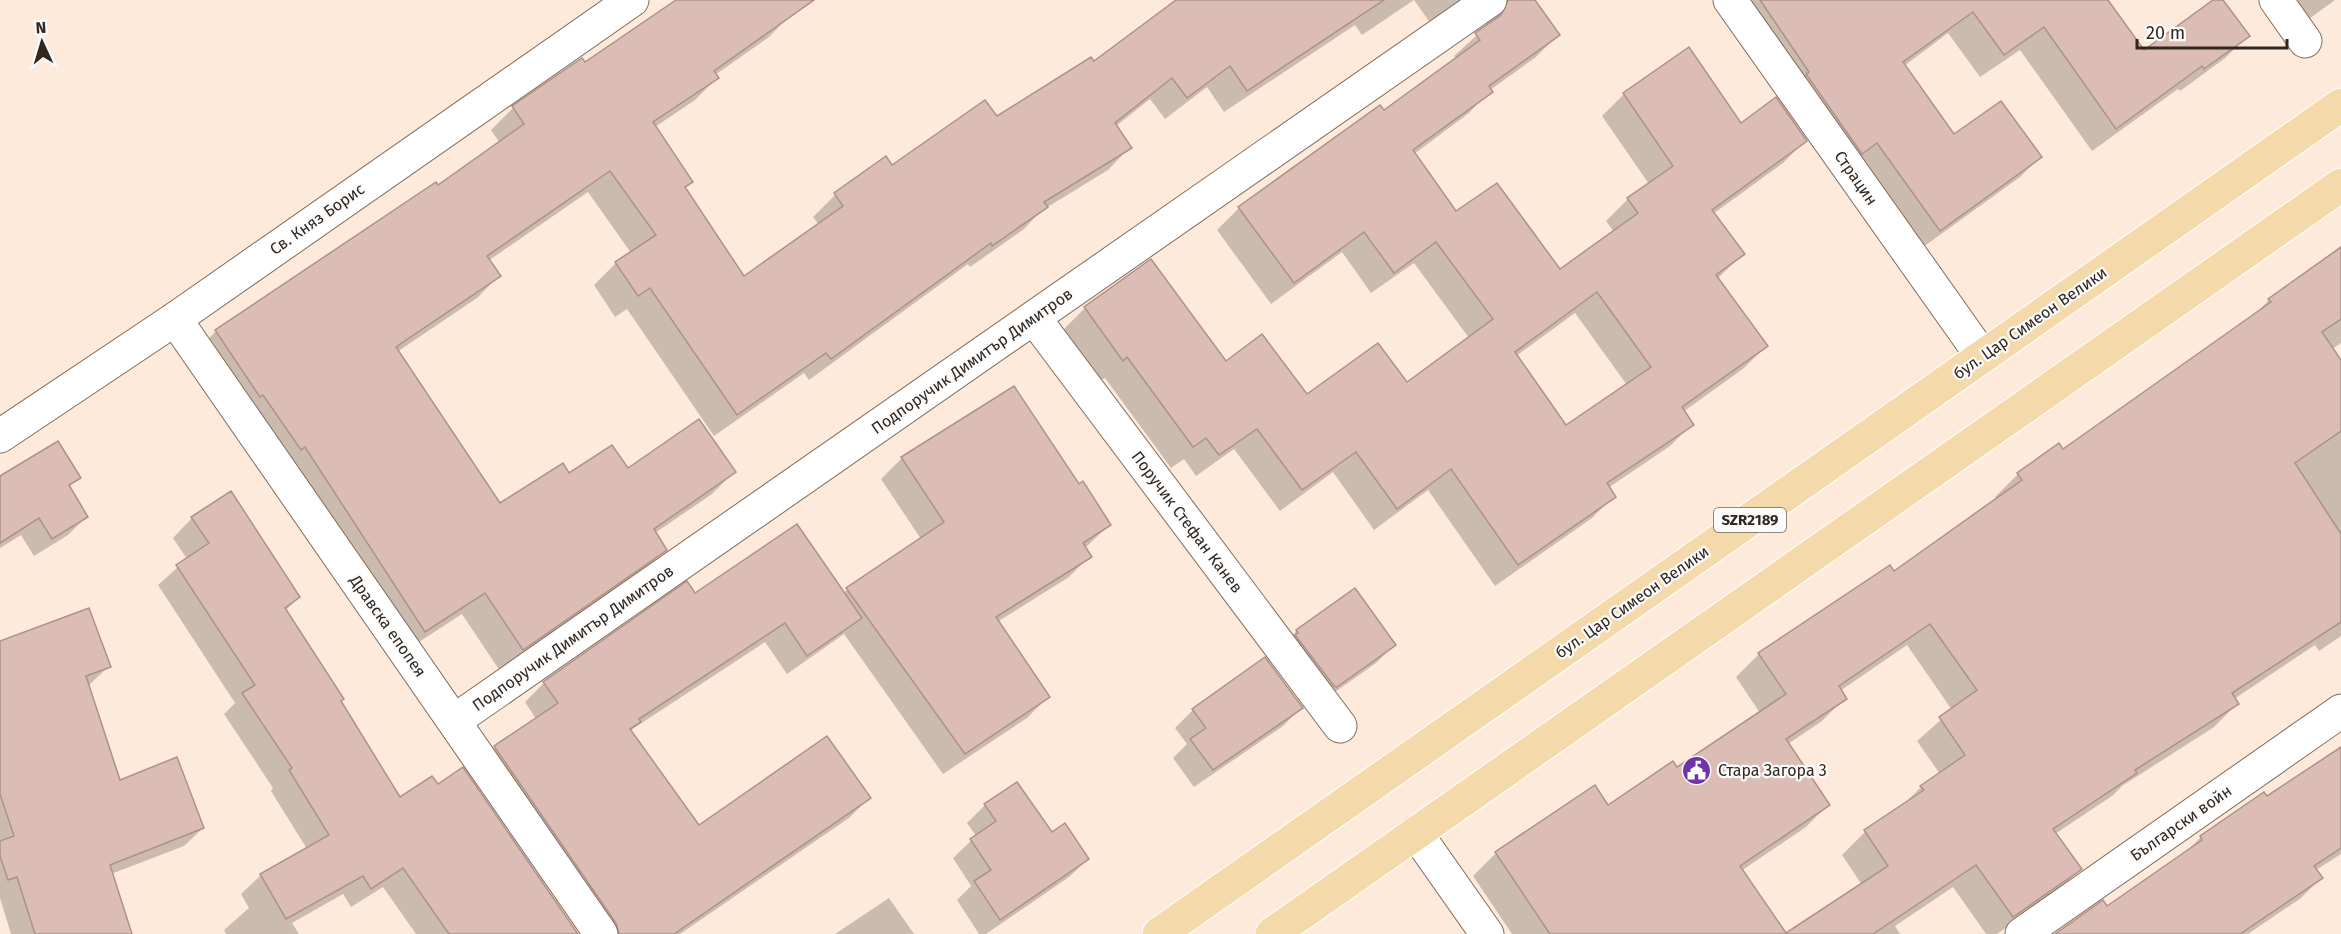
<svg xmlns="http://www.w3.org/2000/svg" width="2341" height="934" font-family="'Fira Sans',sans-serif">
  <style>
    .shadow { fill: #0003; fill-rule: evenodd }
    .building { fill: #dbbdb5; stroke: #ae9189; stroke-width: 1.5; fill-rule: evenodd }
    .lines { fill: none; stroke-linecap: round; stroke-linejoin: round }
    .minor-casing { stroke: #816c5b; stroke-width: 35 }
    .major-casing { stroke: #fff; stroke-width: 35 }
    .minor { stroke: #fff; stroke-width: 33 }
    .major { stroke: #f4daaa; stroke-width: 33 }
    .labels { text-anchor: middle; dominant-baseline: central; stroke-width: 4.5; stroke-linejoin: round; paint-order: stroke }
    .shield { fill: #fbfbfb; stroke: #6d6762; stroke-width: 1.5 }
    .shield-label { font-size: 15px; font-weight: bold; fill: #302720 }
    .street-label { font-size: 16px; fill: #302720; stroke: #fbfbfb }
    .poi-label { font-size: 16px; fill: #302720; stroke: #fbfbfb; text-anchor: start }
  </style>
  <rect width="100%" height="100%" fill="#feeadb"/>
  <g class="shadow">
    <path d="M678,0H805L769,37L715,75L717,78L695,100L655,127L691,182L684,189L744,278L819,225L813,217L835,195L885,158L892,167L996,118L1093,63L1179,0H1533L1558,35L1536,57L1490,90L1469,113L1414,154L1456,213L1560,271L1614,232L1606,221L1628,199L1649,184L1602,116L1624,94L1805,141L1783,163L1713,214L1743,254L1717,279L1766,346L1744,368L1683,412L1692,424L1670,446L1608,488L1614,496L1592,518L1495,586L1428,490L1374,530L1333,472L1280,511L1234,449L1196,476L1184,459L1171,468L1105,378L1100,381L1063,330L1085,308L1150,261L1225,363L1306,396L1406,384L1469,338L1414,263L1371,293L1342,252L1271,304L1217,230L1239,208L1384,112L1457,59L1454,56L1486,27L1487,21L1431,24L1414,0L1362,35L1355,25L1224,112L1207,87L1165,119L1150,99L1116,126L1130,147L1108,170L1041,211L1024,229L970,267L968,264L809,380L804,373L714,436L627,309L615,317L594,285L616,263L631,253L588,192L488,261L499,276L477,298L397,352L500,506L569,475L627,471L734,472L712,494L655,533L665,550L643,572L500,671L462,614L402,653L194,353L216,331L500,143L491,130L513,108L584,64ZM1575,313L1627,385L1566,427L1516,356Z"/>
    <path d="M1726,0H2106L2144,52L2215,0H2221L2248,36L2224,59L2180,91L2178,89L2092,151L2020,50L1980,77L1948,33L1904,66L1954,136L2040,157L2020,177L1919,250Z"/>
    <path d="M2280,0H2335L2299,26Z"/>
    <path d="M2341,249V343L2332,349L2341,363V636L2319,651L2315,645L2234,699L2237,704L2214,727L2122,786L2112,796L2055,834L2080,869L2057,892L1997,934H1986L1953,887L1895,926L1900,934H1793L1862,885L1842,855L1865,832L1901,807L1921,787L1940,774L1917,741L1952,710L1907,645L1840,691L1845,698L1822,721L1788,744L1829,804L1806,827L1741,871L1785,934H1512L1473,876L1496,853L1594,787L1608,807L1677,769L1760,713L1736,677L1759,654L1893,573L1997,499L1995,497L2018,474L2062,451L2251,318L2269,300Z"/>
    <path d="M902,458L1079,486L1109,525L1085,548L1090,556L1069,577L997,622L1048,697L1027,718L943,774L844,634L787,674L765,642L631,730L699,827L869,798L849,818L680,934H591L475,767L495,747L536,719L525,702L544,683L694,595L843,593L921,539L881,479Z"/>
    <path d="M79,477L69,487L86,517L68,535L34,556L21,535L0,548V478Z"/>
    <path d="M192,518L299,597L285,611L400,799L576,934H416L383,887L351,907L343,894L292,923L299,934H226L224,930L249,908L241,894L261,875L307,849L271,791L273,788L224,714L235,703L158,585L187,559L173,538Z"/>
    <path d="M1297,631L1394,645L1376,663L1318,704L1279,649Z"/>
    <path d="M0,643L109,666L88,686L120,782L203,828L184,846L111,874L130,934H11L0,898Z"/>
    <path d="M1301,708L1283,726L1194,787L1173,758L1187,744L1175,728L1193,710Z"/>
    <path d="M2341,749V854L2316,870L2321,878L2301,898L2248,934H2057L2107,908L2184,854L2201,837L2264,795L2267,799Z"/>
    <path d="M985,805L1088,859L1069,877L986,934H979L957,900L971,886L953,858L976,836L967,823Z"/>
    <path d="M889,898L914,934H835Z"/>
  </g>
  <g class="building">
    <path d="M676,0H814L714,71L719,78L653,122L693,182L685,187L744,276L843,206L834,193L886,156L892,165L985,100L997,116L1091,57L1094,61L1176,0H1384L1247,91L1230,66L1187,98L1172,78L1115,123L1132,148L1044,202L1048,207L992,246L991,243L831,359L826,353L737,415L650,288L638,296L615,262L656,235L610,171L487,256L501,276L396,347L500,503L563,463L569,473L612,445L628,468L699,419L736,472L654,529L667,550L523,650L485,593L425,632L305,447L301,450L263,395L260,397L215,330L436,182L438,185L524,124L512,106L582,58L585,62Z"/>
    <path d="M1508,0H1535L1560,35L1489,86L1493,92L1413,150L1456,211L1497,183L1560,269L1638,213L1627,198L1673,166L1623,93L1689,47L1741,123L1776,97L1807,141L1712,210L1745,254L1716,275L1768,346L1682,407L1694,425L1607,483L1616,497L1518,565L1451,469L1397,509L1356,452L1302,490L1257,429L1219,455L1206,438L1193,447L1127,357L1123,361L1084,307L1151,259L1226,361L1262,334L1307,394L1378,343L1407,382L1493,319L1436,242L1394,273L1364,232L1294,283L1238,207L1380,105L1384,110L1480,40L1475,33L1501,15ZM1597,292L1651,367L1566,425L1515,352Z"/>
    <path d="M1760,0H2108L2144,50L2213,0H2223L2250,36L2204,69L2202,66L2116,129L2044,27L2004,55L1973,12L1903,62L1954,134L2001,101L2042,157L1940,231L1877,143L1862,154L1806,74L1809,72Z"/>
    <path d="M2341,247V319L2322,332L2341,360V431L2295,463L2341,534V622L2232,693L2239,704L2135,770L2137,773L2053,829L2082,869L2013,917L1976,865L1873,934H1550L1495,852L1595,785L1608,805L1673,761L1677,767L1786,694L1758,653L1890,565L1894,571L2022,480L2017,473L2059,443L2063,449L2271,302L2268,299ZM1930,624L1977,690L1939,717L1965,755L1920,786L1924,790L1864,830L1888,866L1786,933L1740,866L1830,805L1786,739L1847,699L1839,686Z"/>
    <path d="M1014,386L1079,484L1083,481L1111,525L1083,543L1092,557L996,617L1050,697L965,754L846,588L944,522L901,457Z"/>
    <path d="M58,441L81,478L69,485L88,517L52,539L39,518L0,543V476Z"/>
    <path d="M231,491L300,597L285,608L344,699L341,701L400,797L432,776L438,784L463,767L578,934H449L403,868L371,889L363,876L286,919L260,874L329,835L289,770L292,768L242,693L255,685L176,565L209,543L191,517Z"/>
    <path d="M797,524L862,618L807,656L785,623L639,719L641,722L630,729L699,825L827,736L871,798L674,934H619L616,923L494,746L558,703L543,682L687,581L695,593Z"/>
    <path d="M1355,588L1396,645L1337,687L1334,686L1295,635L1298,633L1296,630Z"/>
    <path d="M89,608L111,667L86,676L120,780L177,757L204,828L110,865L132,934H35L17,877L8,880L0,856V841L14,836L0,794V641Z"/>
    <path d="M1265,657L1303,708L1213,770L1190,739L1206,728L1192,709Z"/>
    <path d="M2341,747V848L2314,866L2323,878L2240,934H2055L2103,900L2107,906L2202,840L2200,836L2264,792L2267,796Z"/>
    <path d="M1017,782L1052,832L1065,823L1089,859L1000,920L974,881L991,870L970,839L996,821L984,804Z"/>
  </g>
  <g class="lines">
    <defs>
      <g id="minor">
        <path d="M1730,0L1982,356"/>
        <path d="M2276,0L2305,41"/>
        <path d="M1034,318L1340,726"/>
        <path d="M175,319L601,934"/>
        <path d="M0,436L175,319L632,0"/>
        <path d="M454,721L1490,0"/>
        <path d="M1416,833L1487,934"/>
        <path d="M2022,934L2341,711"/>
      </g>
      <g id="major">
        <path d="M1159,934L2341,105"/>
        <path d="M1272,934L2341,185"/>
      </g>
    </defs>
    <use href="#minor" class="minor-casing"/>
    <use href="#major" class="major-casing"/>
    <use href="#minor" class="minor"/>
    <use href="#major" class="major"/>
  </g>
  <defs>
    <symbol id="civic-disc" viewBox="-11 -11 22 22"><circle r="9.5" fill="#7133a8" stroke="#fbfbfb"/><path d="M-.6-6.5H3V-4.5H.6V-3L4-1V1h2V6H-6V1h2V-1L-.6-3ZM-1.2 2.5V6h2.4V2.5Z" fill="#fff"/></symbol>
  </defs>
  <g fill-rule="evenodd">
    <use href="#civic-disc" x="1680" y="754" width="33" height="33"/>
  </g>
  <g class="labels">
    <rect class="shield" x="1714" y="508" width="72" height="24" rx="4.5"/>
    <g class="shield-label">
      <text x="1750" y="520">SZR2189</text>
    </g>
    <g class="street-label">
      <text transform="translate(1856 178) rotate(55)">Страцин</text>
      <text transform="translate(317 219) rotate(-35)">Св. Княз Борис</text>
      <text transform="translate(2030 323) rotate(-35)">бул. Цар Симеон Велики</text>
      <text transform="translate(972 361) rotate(-35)">Подпоручик Димитър Димитров</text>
      <text transform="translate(1187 522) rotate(53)">Поручик Стефан Канев</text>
      <text transform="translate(1632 602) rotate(-35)">бул. Цар Симеон Велики</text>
      <text transform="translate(388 626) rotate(55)">Дравска епопея</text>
      <text transform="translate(573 638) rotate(-35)">Подпоручик Димитър Димитров</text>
      <text transform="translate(2181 823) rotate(-35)">Български войн</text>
    </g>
    <g class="poi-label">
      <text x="1718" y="770">Стара Загора 3</text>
    </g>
  </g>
  <g transform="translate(42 42) rotate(356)" stroke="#fbfbfb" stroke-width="4.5" paint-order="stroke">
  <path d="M0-4.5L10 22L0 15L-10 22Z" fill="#302720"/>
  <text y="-9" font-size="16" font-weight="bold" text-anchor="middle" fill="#302720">N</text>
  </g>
  <path d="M2137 39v9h150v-9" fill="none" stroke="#302720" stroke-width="3"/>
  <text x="2146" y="39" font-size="18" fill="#302720" stroke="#fbfbfb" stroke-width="4.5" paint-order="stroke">20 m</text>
</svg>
